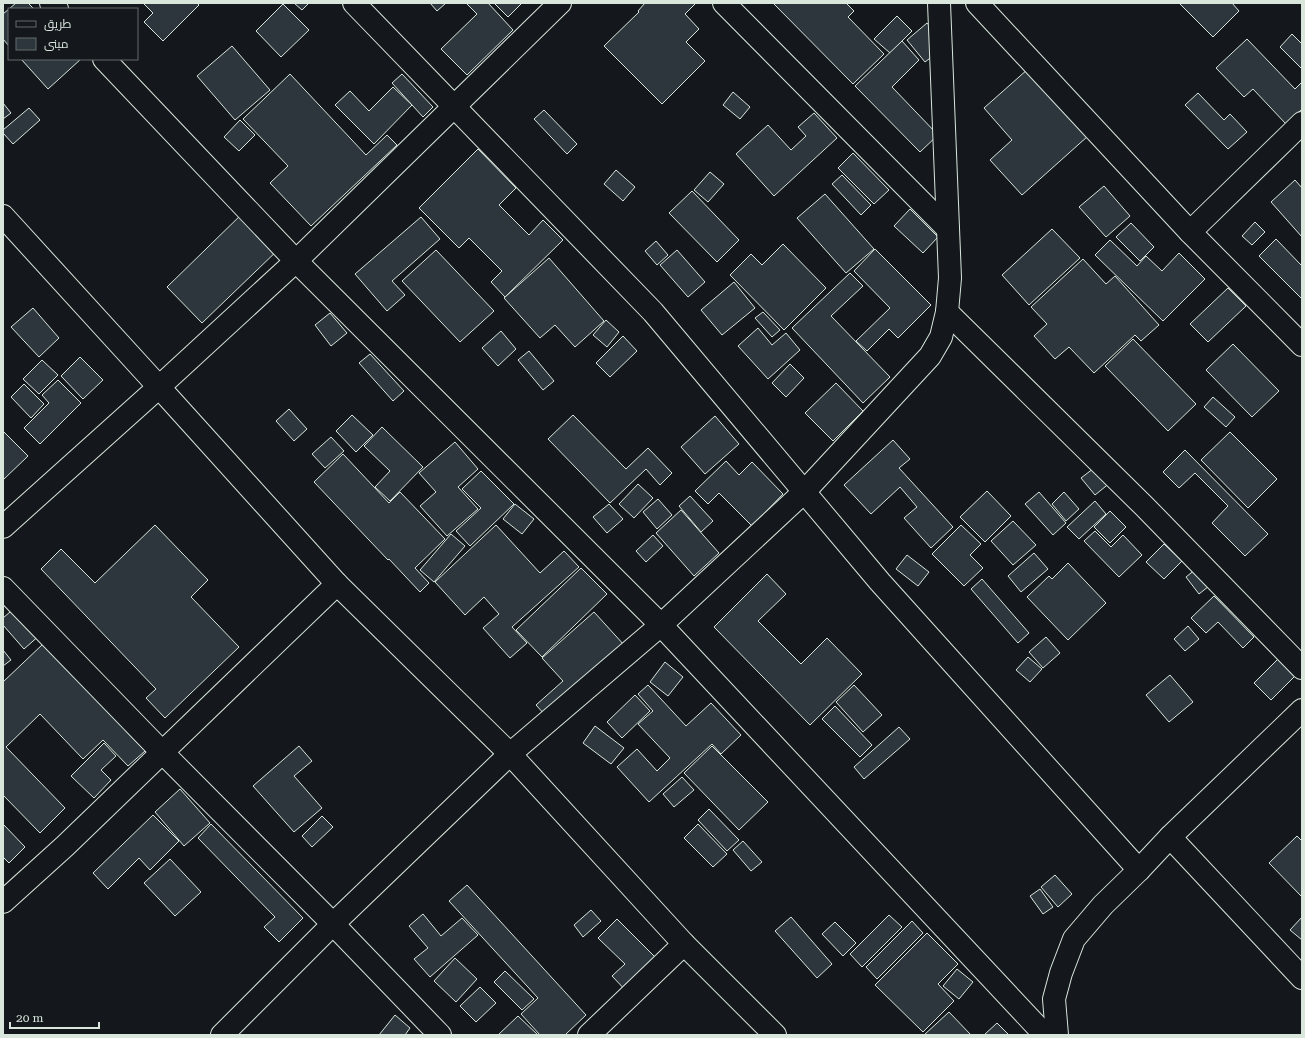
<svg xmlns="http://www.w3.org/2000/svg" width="1305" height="1038" font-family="'Roboto Serif',Cairo,serif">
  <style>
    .building { fill: #2c363c; stroke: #d8e6dc }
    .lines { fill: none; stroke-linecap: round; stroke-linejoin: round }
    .minor-casing { stroke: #d8e6dc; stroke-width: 24 }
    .tertiary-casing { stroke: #d8e6dc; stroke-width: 24 }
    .secondary-casing { stroke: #d8e6dc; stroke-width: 24 }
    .minor { stroke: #14181c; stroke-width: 22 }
    .tertiary { stroke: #14181c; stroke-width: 22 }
    .secondary { stroke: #14181c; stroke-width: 22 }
  </style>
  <rect width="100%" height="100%" fill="#14181c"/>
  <g class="building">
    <path d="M16,3H28L34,9H9V46L3,39V14Z"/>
    <path d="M143,3H197L199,5L163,41L144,22L153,13Z"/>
    <path d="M294,3H309L302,10Z"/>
    <path d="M430,3H446L437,11Z"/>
    <path d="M466,3H488L513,30L467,75L441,49L477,14Z"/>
    <path d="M494,3H522L508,17Z"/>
    <path d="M645,3H696L685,14L699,29L686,42L705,61L662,104L604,46L639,12L638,11Z"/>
    <path d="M773,3H846L854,11L848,17L884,54L853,84Z"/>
    <path d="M1179,3H1232L1239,11L1213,37Z"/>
    <path d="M283,4L309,30L281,57L256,31Z"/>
    <path d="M897,16L912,31L890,53L874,39Z"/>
    <path d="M927,23L946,46L925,62L907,40Z"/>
    <path d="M1292,34L1302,44V69L1280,47Z"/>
    <path d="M1247,39L1295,89L1302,82V109L1286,124L1253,89L1244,97L1216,68Z"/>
    <path d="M902,41L919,60L892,87L938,135L920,152L855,86Z"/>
    <path d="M232,46L270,90L235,120L197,76Z"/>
    <path d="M21,59H81L48,89Z"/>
    <path d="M1028,69L1088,136L1022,195L990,160L1012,140L984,108Z"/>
    <path d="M290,74L366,155L387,135L397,145L311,226L270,183L288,166L243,119Z"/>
    <path d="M402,74L433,107L423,117L392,83Z"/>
    <path d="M393,87L412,105L374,144L335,105L350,91L369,111Z"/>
    <path d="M733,92L750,107L740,119L723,105Z"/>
    <path d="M1198,93L1224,120L1230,114L1247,132L1228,149L1185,105Z"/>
    <path d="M3,103L11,113L3,119Z"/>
    <path d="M29,108L40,120L13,144L3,133V130Z"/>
    <path d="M544,110L577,144L567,154L534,119Z"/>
    <path d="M814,113L837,138L774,196L736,154L768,125L791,150L806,136L798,127Z"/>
    <path d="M240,120L255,135L239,151L224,137Z"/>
    <path d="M478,149L516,188L499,205L529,235L543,220L563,240L505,297L491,282L502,271L469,238L459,248L419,208Z"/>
    <path d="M853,153L889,190L874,204L838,168Z"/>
    <path d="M616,170L635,187L623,201L604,184Z"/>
    <path d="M710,172L724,184L708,202L694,190Z"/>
    <path d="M842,175L871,205L861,215L832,184Z"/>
    <path d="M1295,180L1302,188V237L1271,202Z"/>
    <path d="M1104,186L1130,216L1106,237L1079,207Z"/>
    <path d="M692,191L739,240L717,262L669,213Z"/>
    <path d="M825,194L874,249L846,273L797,218Z"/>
    <path d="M910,209L938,237L923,253L894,226Z"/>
    <path d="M246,210L282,246L202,323L167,287Z"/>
    <path d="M421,217L440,239L392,281L405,295L387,311L355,274Z"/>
    <path d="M1255,222L1265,232L1252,245L1242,236Z"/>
    <path d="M1131,223L1154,247L1140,261L1116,237Z"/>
    <path d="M1052,229L1080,258L1029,305L1002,275Z"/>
    <path d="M1276,239L1302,266V299L1259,256Z"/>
    <path d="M1110,240L1137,266L1146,256L1162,271L1179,253L1205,279L1163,321L1095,255Z"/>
    <path d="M656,241L668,255L657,265L645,251Z"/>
    <path d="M783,244L826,288L784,330L730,275L751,254L762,265Z"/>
    <path d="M875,249L931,305L898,338L889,329L867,351L856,341L890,308L854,271Z"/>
    <path d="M436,250L494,311L460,342L402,281Z"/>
    <path d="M677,250L705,282L688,297L660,265Z"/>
    <path d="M549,258L604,321L575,347L555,325L540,338L504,298Z"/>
    <path d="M1083,259L1106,284L1115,276L1159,325L1141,341L1135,335L1094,373L1069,347L1055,359L1034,336L1047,324L1031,307Z"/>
    <path d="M850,273L863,286L831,316L890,377L863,403L792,328Z"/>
    <path d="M734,282L755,308L722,335L701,310Z"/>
    <path d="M1228,288L1246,306L1208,342L1190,324Z"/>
    <path d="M33,308L59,338L39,357L11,327Z"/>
    <path d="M763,312L780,330L772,337L755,318Z"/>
    <path d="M330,313L347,333L331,346L315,325Z"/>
    <path d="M606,320L619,332L607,347L593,335Z"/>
    <path d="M758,328L772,345L786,333L800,350L768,379L738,346Z"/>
    <path d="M501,331L516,349L498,366L482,348Z"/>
    <path d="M623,336L637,351L610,377L596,363Z"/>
    <path d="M1133,339L1196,404L1168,431L1105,366Z"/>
    <path d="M1233,344L1279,391L1252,417L1206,370Z"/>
    <path d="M529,351L554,381L543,390L518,360Z"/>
    <path d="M370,354L404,391L393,401L359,363Z"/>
    <path d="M80,357L103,380L83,399L61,376Z"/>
    <path d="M42,360L58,375L39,394L23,379Z"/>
    <path d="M790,364L804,378L786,397L772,383Z"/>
    <path d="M58,380L81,403L40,444L24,428L49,403L42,395Z"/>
    <path d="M836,383L863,411L833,441L805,413Z"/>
    <path d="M24,384L44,404L31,418L11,397Z"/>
    <path d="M1213,397L1235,417L1226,427L1204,407Z"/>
    <path d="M289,409L307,429L294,441L276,421Z"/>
    <path d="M352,415L373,435L356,452L336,431Z"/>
    <path d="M573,415L626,469L648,448L672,473L660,485L646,469L610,503L548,439Z"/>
    <path d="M715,416L739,444L705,474L681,447Z"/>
    <path d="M382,427L423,467L390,501L375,487L390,471L364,446Z"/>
    <path d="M3,431L28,456L3,480Z"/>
    <path d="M1230,432L1277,479L1248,508L1201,460Z"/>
    <path d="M331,437L344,451L325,468L312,454Z"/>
    <path d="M893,440L910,459L899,468L953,527L931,548L904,518L917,507L900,487L871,514L844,485Z"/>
    <path d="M455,442L478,469L458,487L478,509L447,536L420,506L436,492L419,473Z"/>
    <path d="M1185,450L1268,534L1245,556L1212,523L1228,506L1195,473L1179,488L1163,472Z"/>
    <path d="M343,454L389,503L400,492L445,539L415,568L429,583L420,592L389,559L388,560L314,482Z"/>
    <path d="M726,461L739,475L752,462L783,494L752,526L719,493L708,504L695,491Z"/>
    <path d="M1098,465L1111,482L1095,495L1081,478Z"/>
    <path d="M481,471L514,504L470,546L456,531L481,508L462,489Z"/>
    <path d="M638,484L653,498L634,518L619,504Z"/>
    <path d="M987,491L1011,516L985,542L960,517Z"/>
    <path d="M1039,492L1066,523L1053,535L1025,504Z"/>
    <path d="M1064,492L1079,509L1066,521L1052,504Z"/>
    <path d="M690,496L713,521L701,532L679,506Z"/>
    <path d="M658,499L672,515L657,529L643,512Z"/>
    <path d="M1095,501L1106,514L1079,539L1067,527Z"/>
    <path d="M515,504L534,519L522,534L503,519Z"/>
    <path d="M609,504L623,519L607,533L593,517Z"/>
    <path d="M681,510L719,553L694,576L656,533Z"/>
    <path d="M1110,511L1126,527L1110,543L1094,527Z"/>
    <path d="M1013,521L1036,545L1013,565L991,541Z"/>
    <path d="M155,525L208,580L191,597L239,647L165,718L146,698L156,689L41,569L61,549L95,583Z"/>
    <path d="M496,525L540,573L564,551L579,567L512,627L527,643L510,658L483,628L499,614L484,597L465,615L435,582Z"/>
    <path d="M961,525L981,544L970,555L983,568L964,586L932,554Z"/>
    <path d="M1095,531L1111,547L1123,535L1142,555L1119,577L1084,541Z"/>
    <path d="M451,534L465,546L434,582L420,570Z"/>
    <path d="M653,535L663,546L646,562L636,551Z"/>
    <path d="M1164,544L1182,561L1164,579L1146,562Z"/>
    <path d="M1034,553L1048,569L1021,592L1008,576Z"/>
    <path d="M907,555L929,572L918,586L896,569Z"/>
    <path d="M1068,563L1106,603L1068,640L1027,597L1049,576L1052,579Z"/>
    <path d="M581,568L607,594L542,657L516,630Z"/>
    <path d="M1196,569L1209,586L1199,594L1186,577Z"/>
    <path d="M767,574L786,594L758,621L801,664L827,638L862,674L810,725L714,627Z"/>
    <path d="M982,579L1029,633L1018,643L971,589Z"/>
    <path d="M1214,596L1254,637L1243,648L1218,622L1206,633L1191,618Z"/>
    <path d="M17,606L41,634L24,649L3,625V618Z"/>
    <path d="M594,612L625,646L546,716L536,705L563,681L542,658Z"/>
    <path d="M1188,626L1199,639L1185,651L1174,639Z"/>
    <path d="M1046,637L1060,653L1043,668L1029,652Z"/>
    <path d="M43,644L145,751L128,766L103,740L83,759L40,714L6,747L65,808L40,833L3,795V682Z"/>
    <path d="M3,650L11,660L3,666Z"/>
    <path d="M1281,656L1298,673L1271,700L1254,683Z"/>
    <path d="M1028,657L1042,669L1030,682L1016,670Z"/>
    <path d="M665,662L683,677L668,696L650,682Z"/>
    <path d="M1170,675L1193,702L1169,722L1146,695Z"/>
    <path d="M648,685L686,726L711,703L741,735L721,754L712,744L649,802L617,767L637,749L657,771L670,758L638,724L653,711L638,694Z"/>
    <path d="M854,685L882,715L863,732L836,702Z"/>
    <path d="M635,695L650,711L622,738L607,722Z"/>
    <path d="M835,706L872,745L860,757L822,719Z"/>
    <path d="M595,726L624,748L611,764L583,743Z"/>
    <path d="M899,727L910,739L864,779L854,767Z"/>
    <path d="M104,743L116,756L101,770L111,780L94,798L71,776Z"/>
    <path d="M299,746L312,761L294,776L322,808L294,832L253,786Z"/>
    <path d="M712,746L768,802L739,830L684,773Z"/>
    <path d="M682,777L694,790L674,807L663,794Z"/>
    <path d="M180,789L210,823L184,846L155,812Z"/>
    <path d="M709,809L739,840L727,851L698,820Z"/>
    <path d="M153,815L179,841L150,870L139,858L108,889L93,873Z"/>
    <path d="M322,816L333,827L312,847L302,836Z"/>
    <path d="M3,824L25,847L9,863L3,857Z"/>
    <path d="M211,824L303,918L279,942L264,927L275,917L198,838Z"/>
    <path d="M698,824L727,854L713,867L684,838Z"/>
    <path d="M1297,836L1302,841V897L1269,863Z"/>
    <path d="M743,841L762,862L751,871L733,850Z"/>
    <path d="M170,859L201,892L175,916L144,883Z"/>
    <path d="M1055,875L1072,894L1058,907L1041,887Z"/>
    <path d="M467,885L586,1015L565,1035H540L521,1014L538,998L449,901Z"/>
    <path d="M1040,889L1053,907L1043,914L1030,896Z"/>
    <path d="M591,910L601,921L583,937L574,925Z"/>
    <path d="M423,914L441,936L462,918L478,935L430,977L414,959L428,948L409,926Z"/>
    <path d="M889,915L902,927L862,967L850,954Z"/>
    <path d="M791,917L832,964L817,978L775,931Z"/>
    <path d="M1302,917V940L1290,930Z"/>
    <path d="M617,919L662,964L630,995L612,976L625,964L598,938Z"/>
    <path d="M912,921L923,933L877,979L866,967Z"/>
    <path d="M835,922L856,943L843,956L822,934Z"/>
    <path d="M927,933L958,964L938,984L954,1001L923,1032L875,985Z"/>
    <path d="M455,958L477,979L456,1002L434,981Z"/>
    <path d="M957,969L973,982L959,999L943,986Z"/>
    <path d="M505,971L534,999L522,1010L494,982Z"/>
    <path d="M480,987L496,1003L476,1022L460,1006Z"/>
    <path d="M949,1012L971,1035H924Z"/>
    <path d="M395,1015L410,1028L405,1035H379Z"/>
    <path d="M518,1016L538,1035H498Z"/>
    <path d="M997,1023L1009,1035H984Z"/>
  </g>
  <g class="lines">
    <defs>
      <g id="minor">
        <path d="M51,3L57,9"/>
        <path d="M354,3L653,312L880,582L1139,870"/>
        <path d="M724,3L948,229"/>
        <path d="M977,3L1190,232L1302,345"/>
        <path d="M104,59L296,261L661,625L1045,1035"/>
        <path d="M3,216L159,387"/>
        <path d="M1190,232L1302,123"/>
        <path d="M947,312L1144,506L1302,668"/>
        <path d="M3,588L162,752L333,924L440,1035"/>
        <path d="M1170,837L1302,978"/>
        <path d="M3,902L65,846L337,584"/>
        <path d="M222,1035L333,924L510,754L661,625L804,492L930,356L941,337L947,312L950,278L939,3"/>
        <path d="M589,1035L684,944"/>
      </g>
      <path id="tertiary" d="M159,387L296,261L560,3"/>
      <g id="secondary">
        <path d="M3,527L159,387L337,584L510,754L684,944L775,1035"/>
        <path d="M1057,1035L1054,999L1061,973L1074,939L1103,905L1139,870L1170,837L1302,710"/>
      </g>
    </defs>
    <use href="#minor" class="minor-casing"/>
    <use href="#tertiary" class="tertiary-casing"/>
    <use href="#secondary" class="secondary-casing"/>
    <use href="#minor" class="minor"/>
    <use href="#tertiary" class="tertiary"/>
    <use href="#secondary" class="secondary"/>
  </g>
  <rect width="1305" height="1038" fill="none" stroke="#d8e6dc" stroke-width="8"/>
  <rect x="8" y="8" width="130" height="52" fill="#14181c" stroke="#626a69"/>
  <rect x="16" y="21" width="20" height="6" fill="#14181c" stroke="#626a69"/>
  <text x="44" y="28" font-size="12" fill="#d8e6dc">طريق</text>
  <rect x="16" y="38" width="20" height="12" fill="#2c363c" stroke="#626a69"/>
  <text x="44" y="48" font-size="12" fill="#d8e6dc">مبنى</text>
  <path d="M10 1022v6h89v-6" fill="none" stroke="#d8e6dc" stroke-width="2"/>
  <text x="16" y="1022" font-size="12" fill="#d8e6dc" stroke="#14181c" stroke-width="3" paint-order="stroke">20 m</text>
</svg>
